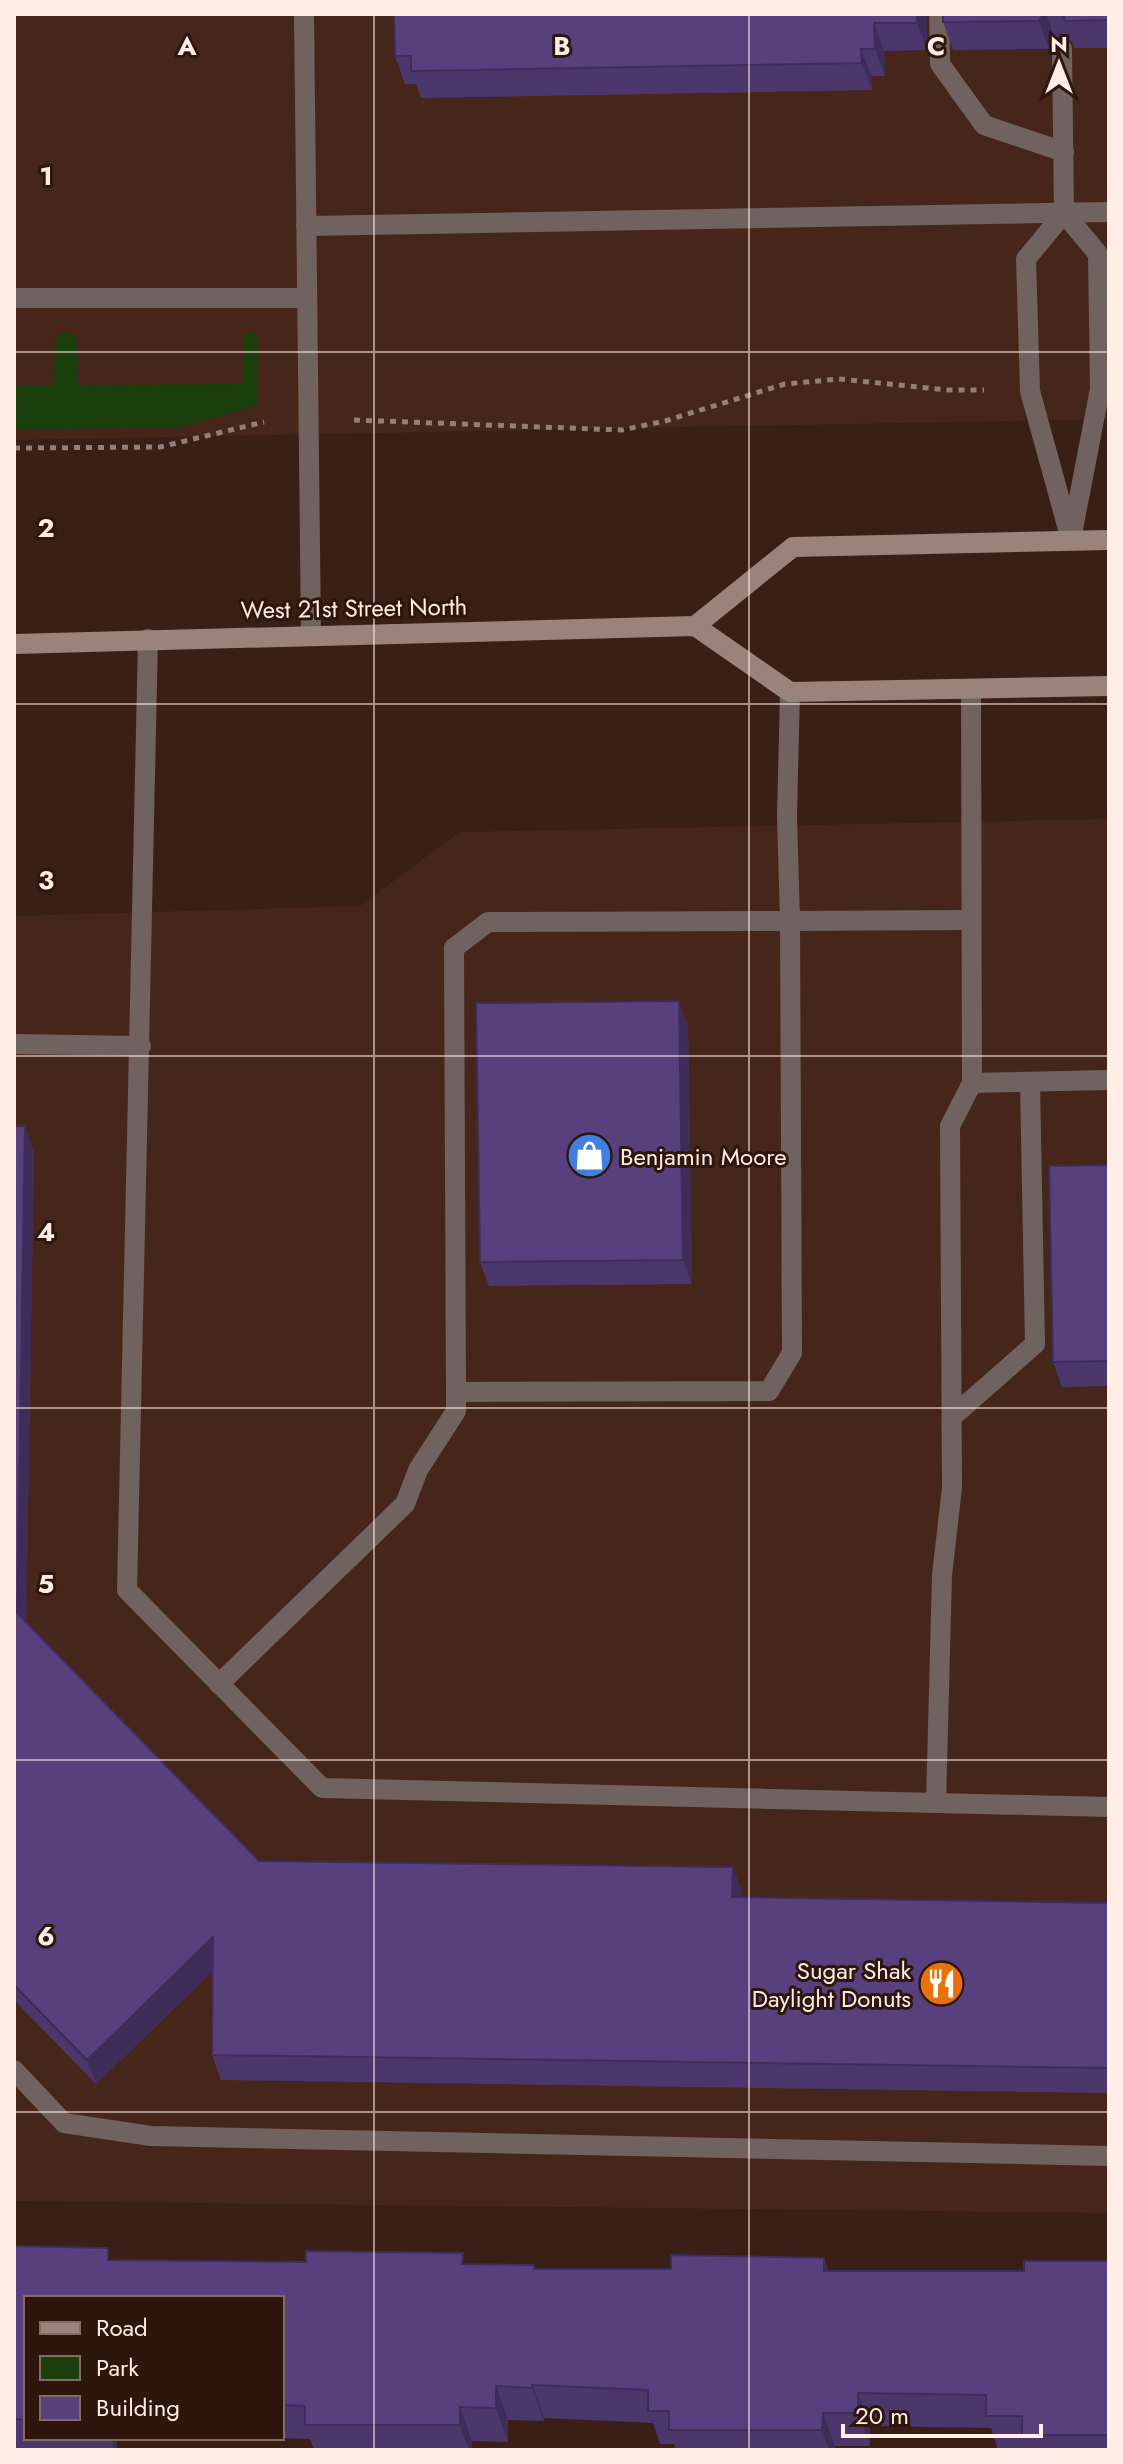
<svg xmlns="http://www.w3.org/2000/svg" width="1123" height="2464" font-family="Jost,sans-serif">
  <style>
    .built { fill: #46261a }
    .green { fill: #1a3f0d }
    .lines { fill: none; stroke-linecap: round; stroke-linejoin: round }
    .path { stroke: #947e76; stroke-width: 5; stroke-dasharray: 6 6; stroke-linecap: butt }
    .service { stroke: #70625e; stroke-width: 20 }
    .secondary { stroke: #9a837d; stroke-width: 20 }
    .wall { fill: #4c376d }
    .shaded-wall { fill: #3e2d59 }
    .building { fill: #58407f; stroke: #3e2d59; stroke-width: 2 }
    .grid { fill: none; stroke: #ffede6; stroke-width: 2; stroke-opacity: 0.55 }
    .labels { text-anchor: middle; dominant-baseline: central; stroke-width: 6; stroke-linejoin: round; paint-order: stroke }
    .street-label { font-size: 24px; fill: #ffede6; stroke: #2e160c }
    .poi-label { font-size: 24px; fill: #ffede6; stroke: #2e160c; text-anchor: start }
    .grid-label { font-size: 26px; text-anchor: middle; font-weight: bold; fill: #ffede6; stroke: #2e160c; stroke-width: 6; stroke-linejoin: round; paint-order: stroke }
  </style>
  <rect width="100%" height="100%" fill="#391f16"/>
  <g class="built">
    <path d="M14,14H1109V419L14,440Z"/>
    <path d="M1109,819V2213L14,2201V916L360,906L459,832Z"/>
  </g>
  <path class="green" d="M62,331L73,334L77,339L78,385L244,384V338L246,334L254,331L258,337V405L182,427L14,430V385H54L55,339Z"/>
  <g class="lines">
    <g class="path">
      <path d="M354,420L622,430L665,421L785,384L839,379L948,390H984"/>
      <path d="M14,448L160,447L264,422"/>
    </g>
    <g class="service">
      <path d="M304,14L311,635"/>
      <path d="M939,14L940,64L984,125L1064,152"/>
      <path d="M1062,49L1064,213L1026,259L1030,391L1071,540"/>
      <path d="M1064,213L1098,254L1100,389L1072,534"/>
      <path d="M306,226L1109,212"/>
      <path d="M14,298H307"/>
      <path d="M148,639L127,1590L322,1788L936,1803"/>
      <path d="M971,689L972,1083L1109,1080"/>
      <path d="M790,692L787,816L790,921L971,920"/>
      <path d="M790,921L792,1353L769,1391L456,1392L454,948L488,922Z"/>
      <path d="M14,1044L141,1046"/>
      <path d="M972,1083L950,1126L952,1488L942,1575L936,1803L1109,1807"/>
      <path d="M952,1417L1035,1344L1030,1082"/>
      <path d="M219,1684L405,1504L418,1470L456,1411V1392"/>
      <path d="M14,2070L64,2123L151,2136L1109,2156"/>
    </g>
    <g class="secondary">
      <path d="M695,626L793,547L1109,540"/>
      <path d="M14,644L695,626L790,692L1109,686"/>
    </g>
  </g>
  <g class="wall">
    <path d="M927,14V50L884,51L885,76H871L872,90L421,98L416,84H405L395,56Z"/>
    <path d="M943,14H1109V48H1075L1072,42L1063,36L1055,38L1049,49L953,50L943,22Z"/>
    <path d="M688,1026L692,1284L489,1286L480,1262Z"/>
    <path d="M14,1126L34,1151L26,1623L259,1861L742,1892L741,1897L1109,1903V2093L221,2080L212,2055L213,1971L96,2084L14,2000Z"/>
    <path d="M1109,1165V1386L1062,1387L1053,1362Z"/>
    <path d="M14,2246L112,2260L534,2265L535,2269L1024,2271L1109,2261V2450H998L991,2428L870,2426V2446H835V2450H676L674,2444H660L653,2423L544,2418V2421L508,2420V2442L472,2441V2450H314L310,2439L282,2438V2298H26V2438H117V2450H14Z"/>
  </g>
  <g class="shaded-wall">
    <path d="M917,14H927V50L917,23Z"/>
    <path d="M1043,14H1046L1055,38L1049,49L1039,21Z"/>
    <path d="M874,23L884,51L885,76L875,49Z"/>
    <path d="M861,49L871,76L872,90L862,63Z"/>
    <path d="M679,1001L688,1026L692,1284L683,1260Z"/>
    <path d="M25,1126L34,1151L26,1638L17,1613Z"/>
    <path d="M733,1867L742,1892L741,1921L732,1897Z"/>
    <path d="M213,1937L222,1962L96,2084L87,2060Z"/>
    <path d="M824,2258L836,2291L824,2271Z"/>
    <path d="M532,2385L544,2418V2421L532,2388Z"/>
    <path d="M496,2386L508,2420V2442L496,2408Z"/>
    <path d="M858,2393L870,2426V2446L858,2413Z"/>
    <path d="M460,2407L472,2441V2450H469L460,2425Z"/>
    <path d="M823,2413L835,2446V2450H829L822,2430Z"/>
    <path d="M111,2438H117V2450H115Z"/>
  </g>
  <g class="building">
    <path d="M394,14H917V23H874L875,49H861L862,63L411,71V56H395Z"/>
    <path d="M943,14H1043L1039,21L943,22Z"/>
    <path d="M1063,14H1109V20L1065,21Z"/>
    <path d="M679,1001L683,1260L480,1262L476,1003Z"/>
    <path d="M14,1126H25L17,1613L259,1861L733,1867L732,1897L1109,1903V2068L212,2055L213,1937L87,2060L14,1985Z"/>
    <path d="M1109,1165V1361L1053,1362L1049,1166Z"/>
    <path d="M14,2246L108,2248V2260L306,2262V2251L463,2253L462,2264L534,2265V2269H671V2255L824,2258V2271H1024V2261H1109V2435H1022V2416H986V2395L858,2393V2413H823L822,2430H669V2411H648V2390L532,2385V2388L496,2386V2408L460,2407V2425H305V2406L282,2405V2298H26V2420L14,2419Z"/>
  </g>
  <path class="grid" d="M374,14V2450M749,14V2450M14,352H1109M14,704H1109M14,1056H1109M14,1408H1109M14,1760H1109M14,2112H1109"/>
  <defs>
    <symbol id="shop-disc" viewBox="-11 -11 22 22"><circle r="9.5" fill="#3f7fe0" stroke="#2e160c"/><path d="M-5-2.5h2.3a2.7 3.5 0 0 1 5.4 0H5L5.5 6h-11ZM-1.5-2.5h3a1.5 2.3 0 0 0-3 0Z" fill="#fff"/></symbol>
    <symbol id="restaurant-disc" viewBox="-11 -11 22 22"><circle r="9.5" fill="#e8710a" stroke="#2e160c"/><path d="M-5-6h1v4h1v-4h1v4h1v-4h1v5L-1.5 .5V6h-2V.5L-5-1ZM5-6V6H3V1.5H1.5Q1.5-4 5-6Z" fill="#fff"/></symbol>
  </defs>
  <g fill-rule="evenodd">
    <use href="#shop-disc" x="564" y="1130" width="51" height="51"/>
    <use href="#restaurant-disc" x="916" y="1958" width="51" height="51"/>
  </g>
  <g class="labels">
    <g class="street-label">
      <text transform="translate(354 608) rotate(-1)">West 21st Street North</text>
    </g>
    <g class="poi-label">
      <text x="620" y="1156">Benjamin Moore</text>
      <text x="911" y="1970" text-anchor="end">Sugar Shak<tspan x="911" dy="28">Daylight Donuts</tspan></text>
    </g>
  </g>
  <g class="grid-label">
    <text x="187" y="55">A</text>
    <text x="562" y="55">B</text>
    <text x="936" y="55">C</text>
    <text x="46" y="185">1</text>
    <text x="46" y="537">2</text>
    <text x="46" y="889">3</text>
    <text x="46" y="1241">4</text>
    <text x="46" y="1593">5</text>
    <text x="46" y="1945">6</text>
  </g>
  <rect width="1123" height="2464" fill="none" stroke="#ffede6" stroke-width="32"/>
  <rect x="24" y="2296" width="260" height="144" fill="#2e160c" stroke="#826c63" stroke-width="2"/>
  <rect x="40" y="2322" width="40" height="12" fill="#9a837d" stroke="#826c63" stroke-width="2"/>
  <text x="96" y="2336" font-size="24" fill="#ffede6">Road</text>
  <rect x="40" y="2356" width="40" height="24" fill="#1a3f0d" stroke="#826c63" stroke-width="2"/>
  <text x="96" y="2376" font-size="24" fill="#ffede6">Park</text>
  <rect x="40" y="2396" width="40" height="24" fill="#58407f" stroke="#826c63" stroke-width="2"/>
  <text x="96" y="2416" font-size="24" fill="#ffede6">Building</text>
  <g transform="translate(1059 64)" stroke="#2e160c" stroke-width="6" paint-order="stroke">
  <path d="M0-6L14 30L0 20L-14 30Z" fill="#ffede6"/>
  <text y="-12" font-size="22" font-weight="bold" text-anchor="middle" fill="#ffede6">N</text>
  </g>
  <path d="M843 2424v12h198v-12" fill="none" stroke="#ffede6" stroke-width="4"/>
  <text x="855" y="2424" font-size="24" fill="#ffede6" stroke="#2e160c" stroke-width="6" paint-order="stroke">20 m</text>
</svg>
